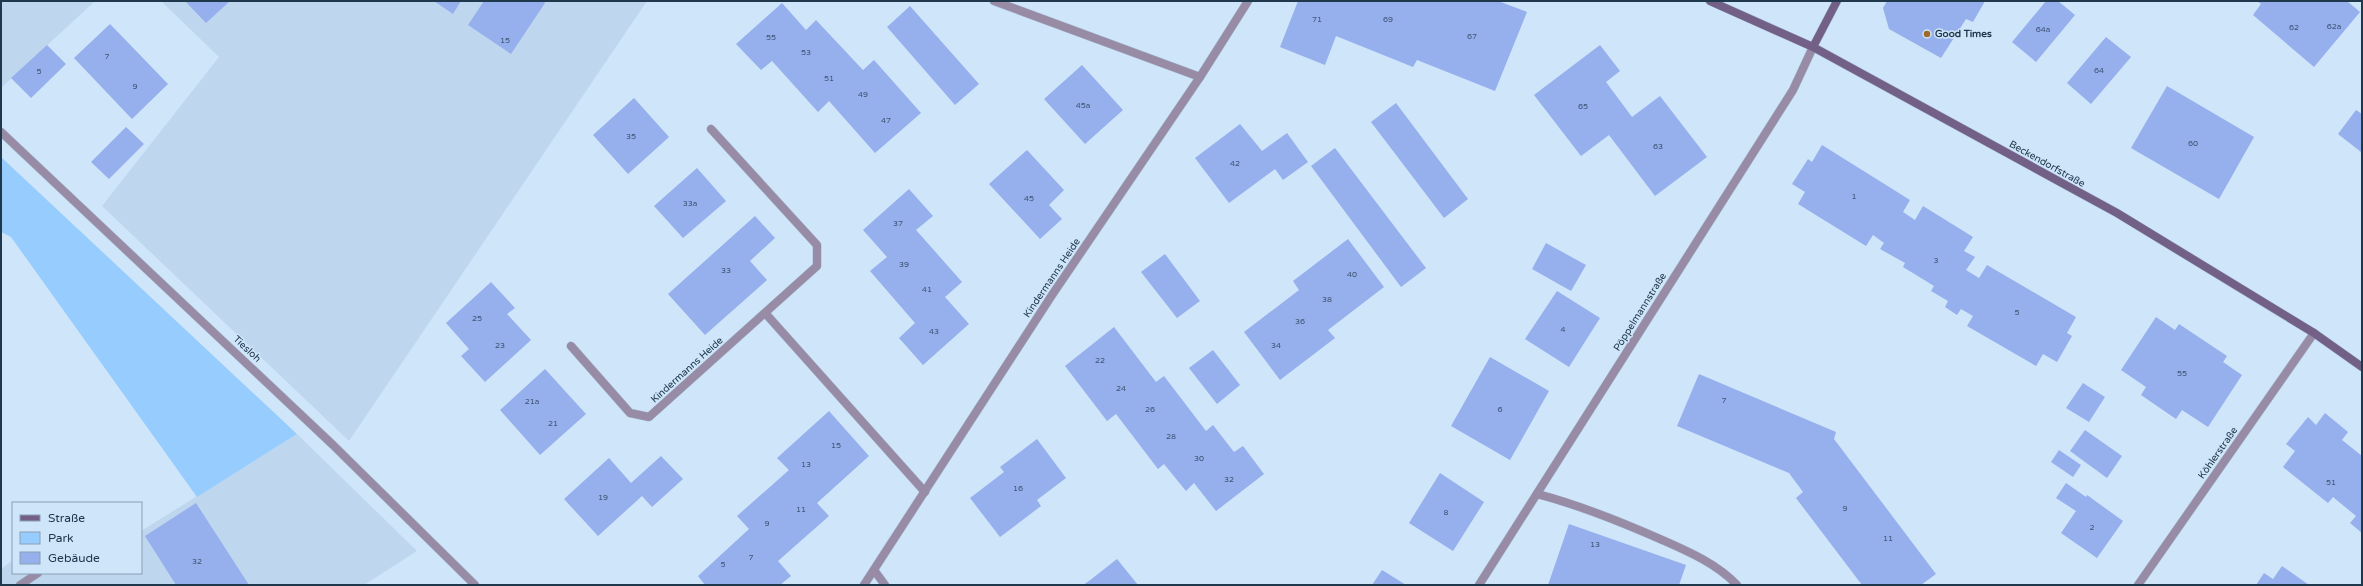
<svg xmlns="http://www.w3.org/2000/svg" width="2363" height="586" font-family="'Varela Round',sans-serif">
  <style>
    .built { fill: #bed7ee }
    .green { fill: #97cdfe }
    .building { fill: #96afed }
    .lines { fill: none; stroke-linecap: round; stroke-linejoin: round }
    .lane-casing { stroke: #acc2d7; stroke-width: 9 }
    .street-casing { stroke: #acc2d7; stroke-width: 9 }
    .secondary-casing { stroke: #acc2d7; stroke-width: 9 }
    .lane { stroke: #978ba6; stroke-width: 8 }
    .street { stroke: #978ba6; stroke-width: 8 }
    .secondary { stroke: #736087; stroke-width: 8 }
    .poi-dot { fill: #a16926; stroke: #cfe5fa; stroke-width: 1.5 }
    .labels { text-anchor: middle; dominant-baseline: central; stroke-width: 3; stroke-linejoin: round; paint-order: stroke }
    .number-label { font-size: 8px; fill: #3e5674 }
    .poi-label { font-size: 10px; font-weight: bold; fill: #20384c; stroke: #cfe5fa; text-anchor: start }
    .street-label { font-size: 10px; fill: #20384c; stroke: #cfe5fa }
  </style>
  <rect width="100%" height="100%" fill="#cfe5fa"/>
  <g class="built">
    <path d="M1,1H95L1,88Z"/>
    <path d="M161,1H647L349,441L102,206L219,57Z"/>
    <path d="M297,434L417,551L364,585H1V569L13,560V573H141V531Z"/>
  </g>
  <path class="green" d="M1,157L297,434L197,497L11,237L1,232Z"/>
  <g class="building">
    <path d="M185,1H230L206,23Z"/>
    <path d="M434,1H461L453,14Z"/>
    <path d="M484,1H543L545,3L511,54L468,25Z"/>
    <path d="M1298,1H1498L1527,12L1495,91L1417,60L1413,67L1336,36L1325,65L1280,47Z"/>
    <path d="M1887,1H1985L1973,22L1966,19L1941,58L1889,29L1883,8Z"/>
    <path d="M2046,1H2058L2075,15L2036,62L2012,42Z"/>
    <path d="M2257,1H2347L2360,12L2314,67L2253,15L2261,4Z"/>
    <path d="M782,3L806,30L816,20L863,70L874,60L921,113L875,153L829,101L818,112L772,61L761,70L736,44Z"/>
    <path d="M910,6L979,84L955,105L887,27Z"/>
    <path d="M110,24L168,84L132,119L74,58Z"/>
    <path d="M2106,37L2131,57L2091,104L2067,83Z"/>
    <path d="M47,45L66,64L31,98L11,78Z"/>
    <path d="M1600,45L1620,71L1606,82L1632,117L1660,96L1707,157L1655,196L1609,135L1581,156L1534,95Z"/>
    <path d="M1082,65L1123,110L1085,144L1044,99Z"/>
    <path d="M2167,86L2254,137L2219,199L2131,148Z"/>
    <path d="M634,98L669,137L628,174L593,135Z"/>
    <path d="M1396,103L1468,199L1444,218L1371,122Z"/>
    <path d="M2356,110L2362,114L2361,152L2338,134Z"/>
    <path d="M1240,124L1262,151L1287,133L1308,162L1283,180L1275,169L1229,203L1195,158Z"/>
    <path d="M126,127L144,144L109,179L91,162Z"/>
    <path d="M1822,145L1910,200L1903,212L1915,220L1923,206L1973,237L1964,251L1975,257L1966,270L1979,278L1987,265L2076,317L2067,333L2072,336L2057,362L2043,354L2036,366L1967,326L1973,316L1961,309L1957,315L1945,307L1948,301L1931,291L1934,286L1903,267L1905,263L1880,249L1884,243L1873,235L1866,246L1798,204L1805,192L1792,184L1808,159L1812,162Z"/>
    <path d="M1335,148L1426,268L1401,287L1311,166Z"/>
    <path d="M1027,150L1064,190L1049,205L1062,219L1040,239L989,184Z"/>
    <path d="M697,168L726,201L683,238L654,206Z"/>
    <path d="M909,189L933,216L916,230L962,282L945,297L969,324L923,365L899,338L915,323L870,271L887,257L863,230Z"/>
    <path d="M755,216L775,238L750,261L767,280L705,335L668,294Z"/>
    <path d="M1348,239L1384,287L1328,330L1335,338L1280,380L1244,332L1299,290L1293,281Z"/>
    <path d="M1546,243L1586,265L1571,291L1532,269Z"/>
    <path d="M1165,254L1200,301L1177,318L1141,272Z"/>
    <path d="M491,282L515,308L507,314L531,340L485,382L461,356L469,349L446,323Z"/>
    <path d="M1557,291L1600,318L1569,367L1525,339Z"/>
    <path d="M2156,317L2175,330L2179,324L2227,356L2223,362L2242,375L2208,427L2182,410L2176,419L2141,395L2146,387L2121,370Z"/>
    <path d="M1114,327L1156,382L1164,376L1206,431L1213,425L1234,452L1243,446L1264,474L1216,511L1194,483L1186,491L1164,464L1158,469L1116,414L1107,421L1065,366Z"/>
    <path d="M1213,350L1240,385L1217,404L1189,368Z"/>
    <path d="M1490,357L1549,391L1510,460L1451,426Z"/>
    <path d="M545,369L586,414L540,455L500,410Z"/>
    <path d="M1699,374L1836,432L1834,439L1936,574L1921,585H1862L1796,498L1803,492L1789,473L1677,426Z"/>
    <path d="M2083,383L2105,397L2089,422L2066,408Z"/>
    <path d="M829,411L869,456L817,503L829,516L778,561L791,576L780,585H705L698,576L749,529L737,516L789,470L777,458Z"/>
    <path d="M2325,413L2348,432L2342,440L2362,456V533L2350,523L2356,516L2333,497L2328,503L2283,467L2295,451L2286,444L2308,417L2316,425Z"/>
    <path d="M2085,430L2122,456L2107,478L2070,451Z"/>
    <path d="M1037,439L1066,478L1037,500L1041,506L1000,537L970,498L1004,472L1000,467Z"/>
    <path d="M2059,450L2081,465L2073,477L2051,462Z"/>
    <path d="M661,456L683,479L652,507L642,496L598,536L564,499L609,458L631,483Z"/>
    <path d="M1440,473L1484,502L1453,551L1409,523Z"/>
    <path d="M2066,483L2086,497L2087,495L2123,521L2097,558L2061,533L2076,511L2056,498Z"/>
    <path d="M196,503L249,585H176L145,536Z"/>
    <path d="M1569,524L1686,565L1679,585H1548Z"/>
    <path d="M1117,559L1138,585H1083L1089,581Z"/>
    <path d="M2282,566L2309,585H2256L2264,573L2273,579Z"/>
    <path d="M1382,570L1406,585H1372Z"/>
  </g>
  <g class="lines">
    <defs>
      <path id="lane" d="M1537,494C1580,505 1619,521 1660,539C1687,551 1716,563 1737,585"/>
      <g id="street">
        <path d="M994,1L1200,77"/>
        <path d="M1,132L333,445L475,585"/>
        <path d="M766,314L925,492"/>
        <path d="M571,346L630,413L649,417L817,266V245L711,129"/>
        <path d="M874,570L885,585"/>
        <path d="M20,585L38,573"/>
        <path d="M864,585L1052,295L1200,77L1248,1"/>
        <path d="M1479,585L1793,90L1813,47"/>
        <path d="M2138,585L2314,333"/>
      </g>
      <g id="secondary">
        <path d="M1710,1L1813,47L2117,213L2314,333L2362,367"/>
        <path d="M1813,47L1837,1"/>
      </g>
    </defs>
    <use href="#lane" class="lane-casing"/>
    <use href="#street" class="street-casing"/>
    <use href="#secondary" class="secondary-casing"/>
    <use href="#lane" class="lane"/>
    <use href="#street" class="street"/>
    <use href="#secondary" class="secondary"/>
  </g>
  <circle class="poi-dot" cx="1927" cy="34" r="4"/>
  <g class="labels">
    <g class="number-label">
      <text x="1317" y="19">71</text>
      <text x="1388" y="19">69</text>
      <text x="2334" y="26">62a</text>
      <text x="2294" y="27">62</text>
      <text x="2043" y="29">64a</text>
      <text x="1472" y="36">67</text>
      <text x="771" y="37">55</text>
      <text x="505" y="40">15</text>
      <text x="806" y="52">53</text>
      <text x="107" y="56">7</text>
      <text x="2099" y="70">64</text>
      <text x="39" y="71">5</text>
      <text x="829" y="78">51</text>
      <text x="135" y="86">9</text>
      <text x="863" y="94">49</text>
      <text x="1083" y="105">45a</text>
      <text x="1583" y="106">65</text>
      <text x="886" y="120">47</text>
      <text x="631" y="136">35</text>
      <text x="2193" y="143">60</text>
      <text x="1658" y="146">63</text>
      <text x="1235" y="163">42</text>
      <text x="1854" y="196">1</text>
      <text x="1029" y="198">45</text>
      <text x="690" y="203">33a</text>
      <text x="898" y="223">37</text>
      <text x="1936" y="260">3</text>
      <text x="904" y="264">39</text>
      <text x="726" y="270">33</text>
      <text x="1352" y="274">40</text>
      <text x="927" y="289">41</text>
      <text x="1327" y="299">38</text>
      <text x="2017" y="312">5</text>
      <text x="477" y="318">25</text>
      <text x="1300" y="321">36</text>
      <text x="1563" y="329">4</text>
      <text x="934" y="331">43</text>
      <text x="500" y="345">23</text>
      <text x="1276" y="345">34</text>
      <text x="1100" y="360">22</text>
      <text x="2182" y="373">55</text>
      <text x="1121" y="388">24</text>
      <text x="1724" y="400">7</text>
      <text x="532" y="401">21a</text>
      <text x="1150" y="409">26</text>
      <text x="1500" y="409">6</text>
      <text x="553" y="423">21</text>
      <text x="1171" y="436">28</text>
      <text x="836" y="445">15</text>
      <text x="1199" y="458">30</text>
      <text x="806" y="464">13</text>
      <text x="1229" y="479">32</text>
      <text x="2331" y="482">51</text>
      <text x="1018" y="488">16</text>
      <text x="603" y="497">19</text>
      <text x="1845" y="508">9</text>
      <text x="801" y="509">11</text>
      <text x="1446" y="512">8</text>
      <text x="767" y="523">9</text>
      <text x="2092" y="527">2</text>
      <text x="1888" y="538">11</text>
      <text x="1595" y="544">13</text>
      <text x="751" y="557">7</text>
      <text x="197" y="561">32</text>
      <text x="723" y="564">5</text>
    </g>
    <g class="poi-label">
      <text x="1935" y="34">Good Times</text>
    </g>
    <g class="street-label">
      <text transform="translate(2047 164) rotate(29)">Beckendorfstraße</text>
      <text transform="translate(1052 278) rotate(-56)">Kindermanns Heide</text>
      <text transform="translate(1640 312) rotate(-58)">Pöppelmannstraße</text>
      <text transform="translate(247 349) rotate(43)">Tiesloh</text>
      <text transform="translate(687 370) rotate(-42)">Kindermanns Heide</text>
      <text transform="translate(2218 453) rotate(-55)">Köhlerstraße</text>
    </g>
  </g>
  <rect width="2363" height="586" fill="none" stroke="#20384c" stroke-width="4"/>
  <rect x="12" y="502" width="130" height="72" fill="#cfe5fa" stroke="#89a0b4"/>
  <rect x="20" y="515" width="20" height="6" fill="#736087" stroke="#89a0b4"/>
  <text x="48" y="522" font-size="12" fill="#20384c">Straße</text>
  <rect x="20" y="532" width="20" height="12" fill="#97cdfe" stroke="#89a0b4"/>
  <text x="48" y="542" font-size="12" fill="#20384c">Park</text>
  <rect x="20" y="552" width="20" height="12" fill="#96afed" stroke="#89a0b4"/>
  <text x="48" y="562" font-size="12" fill="#20384c">Gebäude</text>
</svg>
